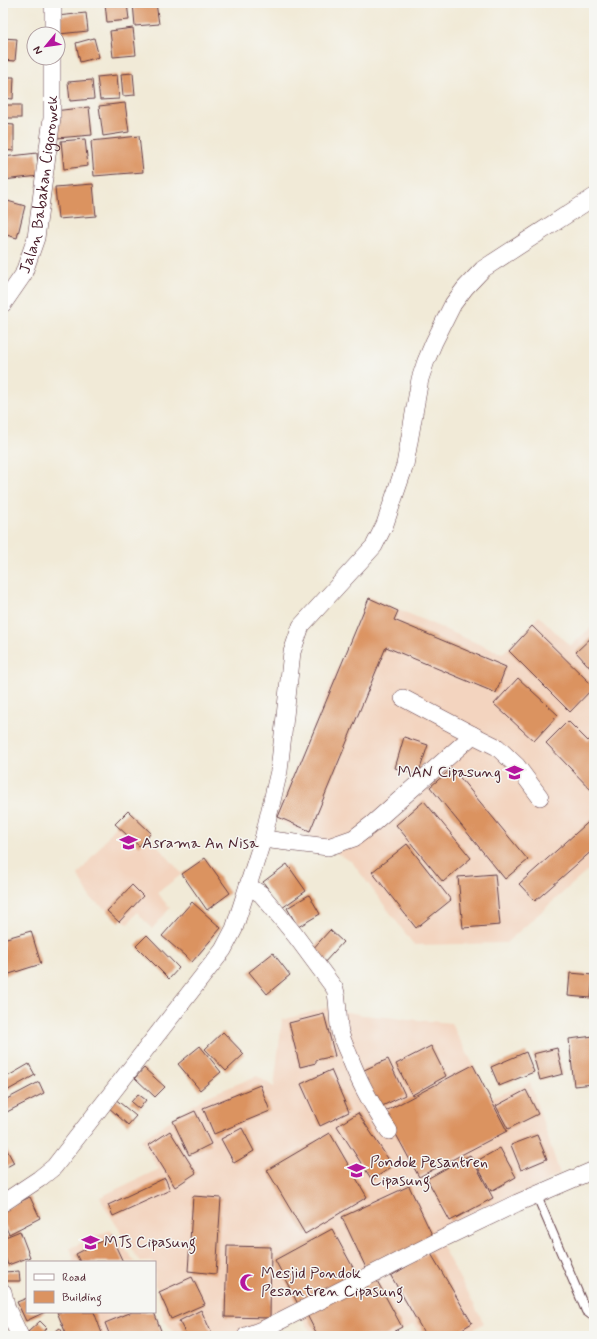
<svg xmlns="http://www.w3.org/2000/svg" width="597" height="1339" font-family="Mynerve,sans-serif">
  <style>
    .built { fill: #f3d4bf; fill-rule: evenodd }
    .building { fill: #db9361 }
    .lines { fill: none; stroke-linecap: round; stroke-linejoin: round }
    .service-casing { stroke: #633d45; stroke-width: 10 }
    .minor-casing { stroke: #633d45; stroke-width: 18 }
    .service { stroke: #fff; stroke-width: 8 }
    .minor { stroke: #fff; stroke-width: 17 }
    .labels { text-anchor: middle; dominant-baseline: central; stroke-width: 3; stroke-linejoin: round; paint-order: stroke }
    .street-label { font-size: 16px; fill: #4a1f2b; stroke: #f6f6f2 }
    .poi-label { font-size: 16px; fill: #4a1f2b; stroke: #f6f6f2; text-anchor: start }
  </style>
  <rect width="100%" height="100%" fill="#f6f6f2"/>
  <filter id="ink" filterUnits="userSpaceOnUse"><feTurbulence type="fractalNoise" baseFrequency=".025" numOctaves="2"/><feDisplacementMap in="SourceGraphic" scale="8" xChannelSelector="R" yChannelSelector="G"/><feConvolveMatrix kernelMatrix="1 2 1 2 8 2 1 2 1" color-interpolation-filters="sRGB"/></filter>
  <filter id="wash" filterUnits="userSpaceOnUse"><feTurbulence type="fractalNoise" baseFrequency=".012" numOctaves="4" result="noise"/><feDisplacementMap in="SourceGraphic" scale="16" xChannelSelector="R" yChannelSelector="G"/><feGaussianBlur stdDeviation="0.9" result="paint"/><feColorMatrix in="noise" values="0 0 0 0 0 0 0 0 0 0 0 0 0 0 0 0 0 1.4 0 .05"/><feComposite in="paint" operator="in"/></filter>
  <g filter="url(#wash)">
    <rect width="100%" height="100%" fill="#f1ead7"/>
    <g class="built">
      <path d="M368,596L502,654L539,616L570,646L594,625V635L576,652L594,672V735L588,741L568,721L546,743L594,793V817L519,884L535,901L594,849V865L506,943L414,945L352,862L274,818ZM369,598L398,610L394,620L506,667L495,693L386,647L309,831L278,817ZM532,626L594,687L570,711L509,651ZM518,678L558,715L534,741L495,704ZM404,738L428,745L418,775L395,767ZM452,769L528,860L506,879L430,788ZM424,802L471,858L443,882L396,825ZM408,844L451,900L416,928L372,872ZM495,874L500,925L463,928L458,877Z"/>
      <path d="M128,811L182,874L157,893L170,908L152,929L137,912L128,924L91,899L78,875Z"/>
      <path d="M327,1008L363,1015L451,1023L491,1098L530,1083L560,1174L438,1239L484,1323L462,1336H421L414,1324L391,1336H313L298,1308L272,1322L230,1336H176L164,1320L157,1288L155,1285V1262H140L106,1209L100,1197L159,1169L141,1140L205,1097L257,1076L274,1087L282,1020Z"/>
      <path d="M110,1230L135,1262H123L111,1236L76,1254L80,1262H69L74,1259L70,1248Z"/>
      <path d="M94,1312H132L110,1336H103Z"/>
    </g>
    <g id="blocks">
      <g class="building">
        <path d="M105,3H127L129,20L107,22Z"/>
        <path d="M133,3H156L159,24L135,26Z"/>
        <path d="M86,13L88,31L59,34L57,16Z"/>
        <path d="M133,28L136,55L113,57L110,31Z"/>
        <path d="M3,38L17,39L15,61L3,60Z"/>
        <path d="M94,38L99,57L80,62L76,43Z"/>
        <path d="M133,73L135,95L123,96L121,74Z"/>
        <path d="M117,75L119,99L100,100L97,77Z"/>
        <path d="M3,77H14L13,99L3,98Z"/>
        <path d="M92,80L94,99L70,101L68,82Z"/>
        <path d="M125,103L129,132L103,136L99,106Z"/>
        <rect x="3" y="105" width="18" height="13"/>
        <path d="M89,107L92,135L57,138L54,111Z"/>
        <path d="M3,124L14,125V151L3,150Z"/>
        <path d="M139,136L143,172L94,176L91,141Z"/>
        <path d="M85,139L88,166L64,169L61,141Z"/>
        <path d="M37,153L39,176L3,180V157Z"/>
        <path d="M93,184L96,216L58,219L55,187Z"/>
        <path d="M4,200L25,206L17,238L3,234Z"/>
        <path d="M369,598L398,611L394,620L506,667L496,693L386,647L310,831L278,817Z"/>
        <path d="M532,626L594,687L570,712L509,651Z"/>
        <path d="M594,635V672L576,652Z"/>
        <path d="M518,678L558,715L534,741L494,704Z"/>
        <path d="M568,721L588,741L594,735V793L546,743Z"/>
        <path d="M404,737L428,745L418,775L395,768Z"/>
        <path d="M452,768L528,860L505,879L430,787Z"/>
        <path d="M424,801L471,858L443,882L396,825Z"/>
        <path d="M128,811L151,833L139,846L115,824Z"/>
        <path d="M594,817V849L535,901L519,884Z"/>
        <path d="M407,844L451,900L416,928L372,872Z"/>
        <path d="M205,858L230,893L207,910L182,874Z"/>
        <path d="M287,864L306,891L282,908L263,882Z"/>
        <path d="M495,874L500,925L463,928L458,877Z"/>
        <path d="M132,885L143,896L119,922L107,911Z"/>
        <path d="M309,895L320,914L298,927L287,908Z"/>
        <path d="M192,902L221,928L192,962L162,936Z"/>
        <path d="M330,930L343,942L323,964L310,952Z"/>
        <path d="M31,931L41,964L3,976V939Z"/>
        <path d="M147,935L179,968L169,979L136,946Z"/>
        <path d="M273,953L290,975L267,994L249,972Z"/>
        <path d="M570,973L593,975L591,998L568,996Z"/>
        <path d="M324,1014L335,1056L316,1060V1063L300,1067L289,1023Z"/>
        <path d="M223,1032L244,1054L226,1071L205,1049Z"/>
        <path d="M594,1036V1084L574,1086L569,1039Z"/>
        <path d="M200,1046L221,1072L200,1090L178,1064Z"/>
        <path d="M431,1046L446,1076L412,1095L396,1064Z"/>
        <path d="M557,1048L563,1074L540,1080L533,1054Z"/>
        <path d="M526,1052L534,1072L499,1086L491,1067Z"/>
        <path d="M388,1059L405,1095L380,1107L362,1071Z"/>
        <path d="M29,1064L35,1075L3,1093V1079Z"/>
        <path d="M473,1065L507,1131L419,1177L384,1112Z"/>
        <path d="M144,1068L165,1087L155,1097L135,1078Z"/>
        <path d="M331,1070L349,1112L320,1126L301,1084Z"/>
        <path d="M39,1082L44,1093L3,1114V1101Z"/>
        <path d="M260,1085L270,1111L214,1134L203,1108Z"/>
        <path d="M526,1090L538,1114L508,1129L496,1106Z"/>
        <path d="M138,1094L146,1100L139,1109L131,1102Z"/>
        <path d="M114,1098L136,1116L128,1125L107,1106Z"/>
        <path d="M195,1111L211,1144L189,1155L173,1121Z"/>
        <path d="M358,1113L393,1166L372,1180L337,1126Z"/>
        <path d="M242,1128L254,1151L234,1163L221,1139Z"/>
        <path d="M170,1131L196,1173L175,1187L149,1145Z"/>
        <path d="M330,1133L367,1197L305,1234L267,1170Z"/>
        <path d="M537,1135L547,1159L521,1170L511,1145Z"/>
        <path d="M500,1148L516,1177L491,1191L475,1162Z"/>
        <path d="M7,1150L14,1163L3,1169V1152Z"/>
        <path d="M470,1155L493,1198L450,1221L427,1179Z"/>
        <path d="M165,1178L170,1190L113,1216L108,1205Z"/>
        <path d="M409,1186L434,1239L367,1270L342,1217Z"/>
        <path d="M193,1196L221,1198L216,1274L188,1271Z"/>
        <path d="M30,1197L40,1218L9,1234L3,1222V1210Z"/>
        <path d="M332,1229L356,1273L298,1304L275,1260Z"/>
        <path d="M20,1231L30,1257L8,1265L3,1251V1238Z"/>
        <path d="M111,1236L123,1262H80L76,1254Z"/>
        <path d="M227,1246L271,1247L270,1318L225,1317Z"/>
        <path d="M430,1252L472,1323L451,1336H426L391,1276Z"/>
        <path d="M19,1271L20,1281H3V1272Z"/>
        <path d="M192,1277L205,1304L171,1319L159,1292Z"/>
        <path d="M375,1277L402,1327L385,1336H318L306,1313Z"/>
        <path d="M27,1298V1312H45L26,1321L17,1302Z"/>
        <path d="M201,1310L213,1336H187L179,1321Z"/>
        <path d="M57,1312H94L103,1336H67Z"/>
        <path d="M132,1312H154L163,1336H110L105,1323Z"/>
        <path d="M40,1321L47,1328L38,1336H32L28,1332Z"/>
        <path d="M60,1328L65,1336H48Z"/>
      </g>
    </g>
  </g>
  <g filter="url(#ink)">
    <use href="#blocks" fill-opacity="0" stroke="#633d45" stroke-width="1"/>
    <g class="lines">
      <defs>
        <path id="service" d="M537,1196L586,1311L594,1317"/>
        <g id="minor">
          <path d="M53,34V3"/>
          <path id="s1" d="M3,304L23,275L36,238L52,118V58"/>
          <path d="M403,698L473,735"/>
          <path d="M263,839L328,847L354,838L371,825L473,735L497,747L517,766L540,797"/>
          <path d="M248,886L261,894L272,907L295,935L335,989C339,1003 337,1018 340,1032C342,1040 346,1048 349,1055C359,1083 373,1107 389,1131"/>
          <path d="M3,1203L39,1179L54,1167L223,950L234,929L263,839L279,771L292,652L301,626L374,546L385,524L405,465L420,379L426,361L434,342L453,304L465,288L483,269L594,197"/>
          <path d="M3,1292L7,1309L20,1336"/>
          <path d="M246,1336L264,1329L444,1238L517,1203L594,1170"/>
        </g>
      </defs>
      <use href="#service" class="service-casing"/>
      <use href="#minor" class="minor-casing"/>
      <use href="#service" class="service"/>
      <use href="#minor" class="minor"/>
    </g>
  </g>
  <defs>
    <symbol id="school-bare" viewBox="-9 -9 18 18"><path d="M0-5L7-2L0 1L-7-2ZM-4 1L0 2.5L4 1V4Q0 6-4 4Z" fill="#b5179e" stroke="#f6f6f2" stroke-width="2.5" paint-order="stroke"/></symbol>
    <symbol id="mosque-bare" viewBox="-9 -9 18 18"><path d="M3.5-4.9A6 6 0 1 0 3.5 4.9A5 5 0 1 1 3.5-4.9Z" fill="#b5179e" stroke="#f6f6f2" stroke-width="2.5" paint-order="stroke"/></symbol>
  </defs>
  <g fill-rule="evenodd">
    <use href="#school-bare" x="502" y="760" width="25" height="25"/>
    <use href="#school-bare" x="116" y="830" width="25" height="25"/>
    <use href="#school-bare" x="344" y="1158" width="25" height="25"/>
    <use href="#school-bare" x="78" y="1230" width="25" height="25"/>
    <use href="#mosque-bare" x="236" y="1270" width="25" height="25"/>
  </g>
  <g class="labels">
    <g class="street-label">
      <text stroke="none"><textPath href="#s1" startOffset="128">Jalan Babakan Cigorowek</textPath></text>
    </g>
    <g class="poi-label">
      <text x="501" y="772" text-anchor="end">MAN Cipasung</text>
      <text x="142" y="843">Asrama An Nisa</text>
      <text x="370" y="1162">Pondok Pesantren<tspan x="370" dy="18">Cipasung</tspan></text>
      <text x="104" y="1242">MTs Cipasung</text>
      <text x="261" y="1273">Mesjid Pondok<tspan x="261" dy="18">Pesantren Cipasung</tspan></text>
    </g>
  </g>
  <rect width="597" height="1339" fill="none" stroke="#f6f6f2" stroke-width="16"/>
  <rect x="26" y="1261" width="130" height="52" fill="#f6f6f2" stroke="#b1a0a2"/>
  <rect x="34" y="1274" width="20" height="6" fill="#ffffff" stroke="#b1a0a2"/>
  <text x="62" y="1281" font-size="12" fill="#4a1f2b">Road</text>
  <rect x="34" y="1291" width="20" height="12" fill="#db9361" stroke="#b1a0a2"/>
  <text x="62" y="1301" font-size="12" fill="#4a1f2b">Building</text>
  <g transform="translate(46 46) rotate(241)"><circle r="19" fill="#f6f6f2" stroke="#b1a0a2"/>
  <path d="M0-3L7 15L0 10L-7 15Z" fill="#b5179e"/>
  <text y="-6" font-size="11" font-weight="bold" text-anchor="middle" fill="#4a1f2b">N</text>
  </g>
</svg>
